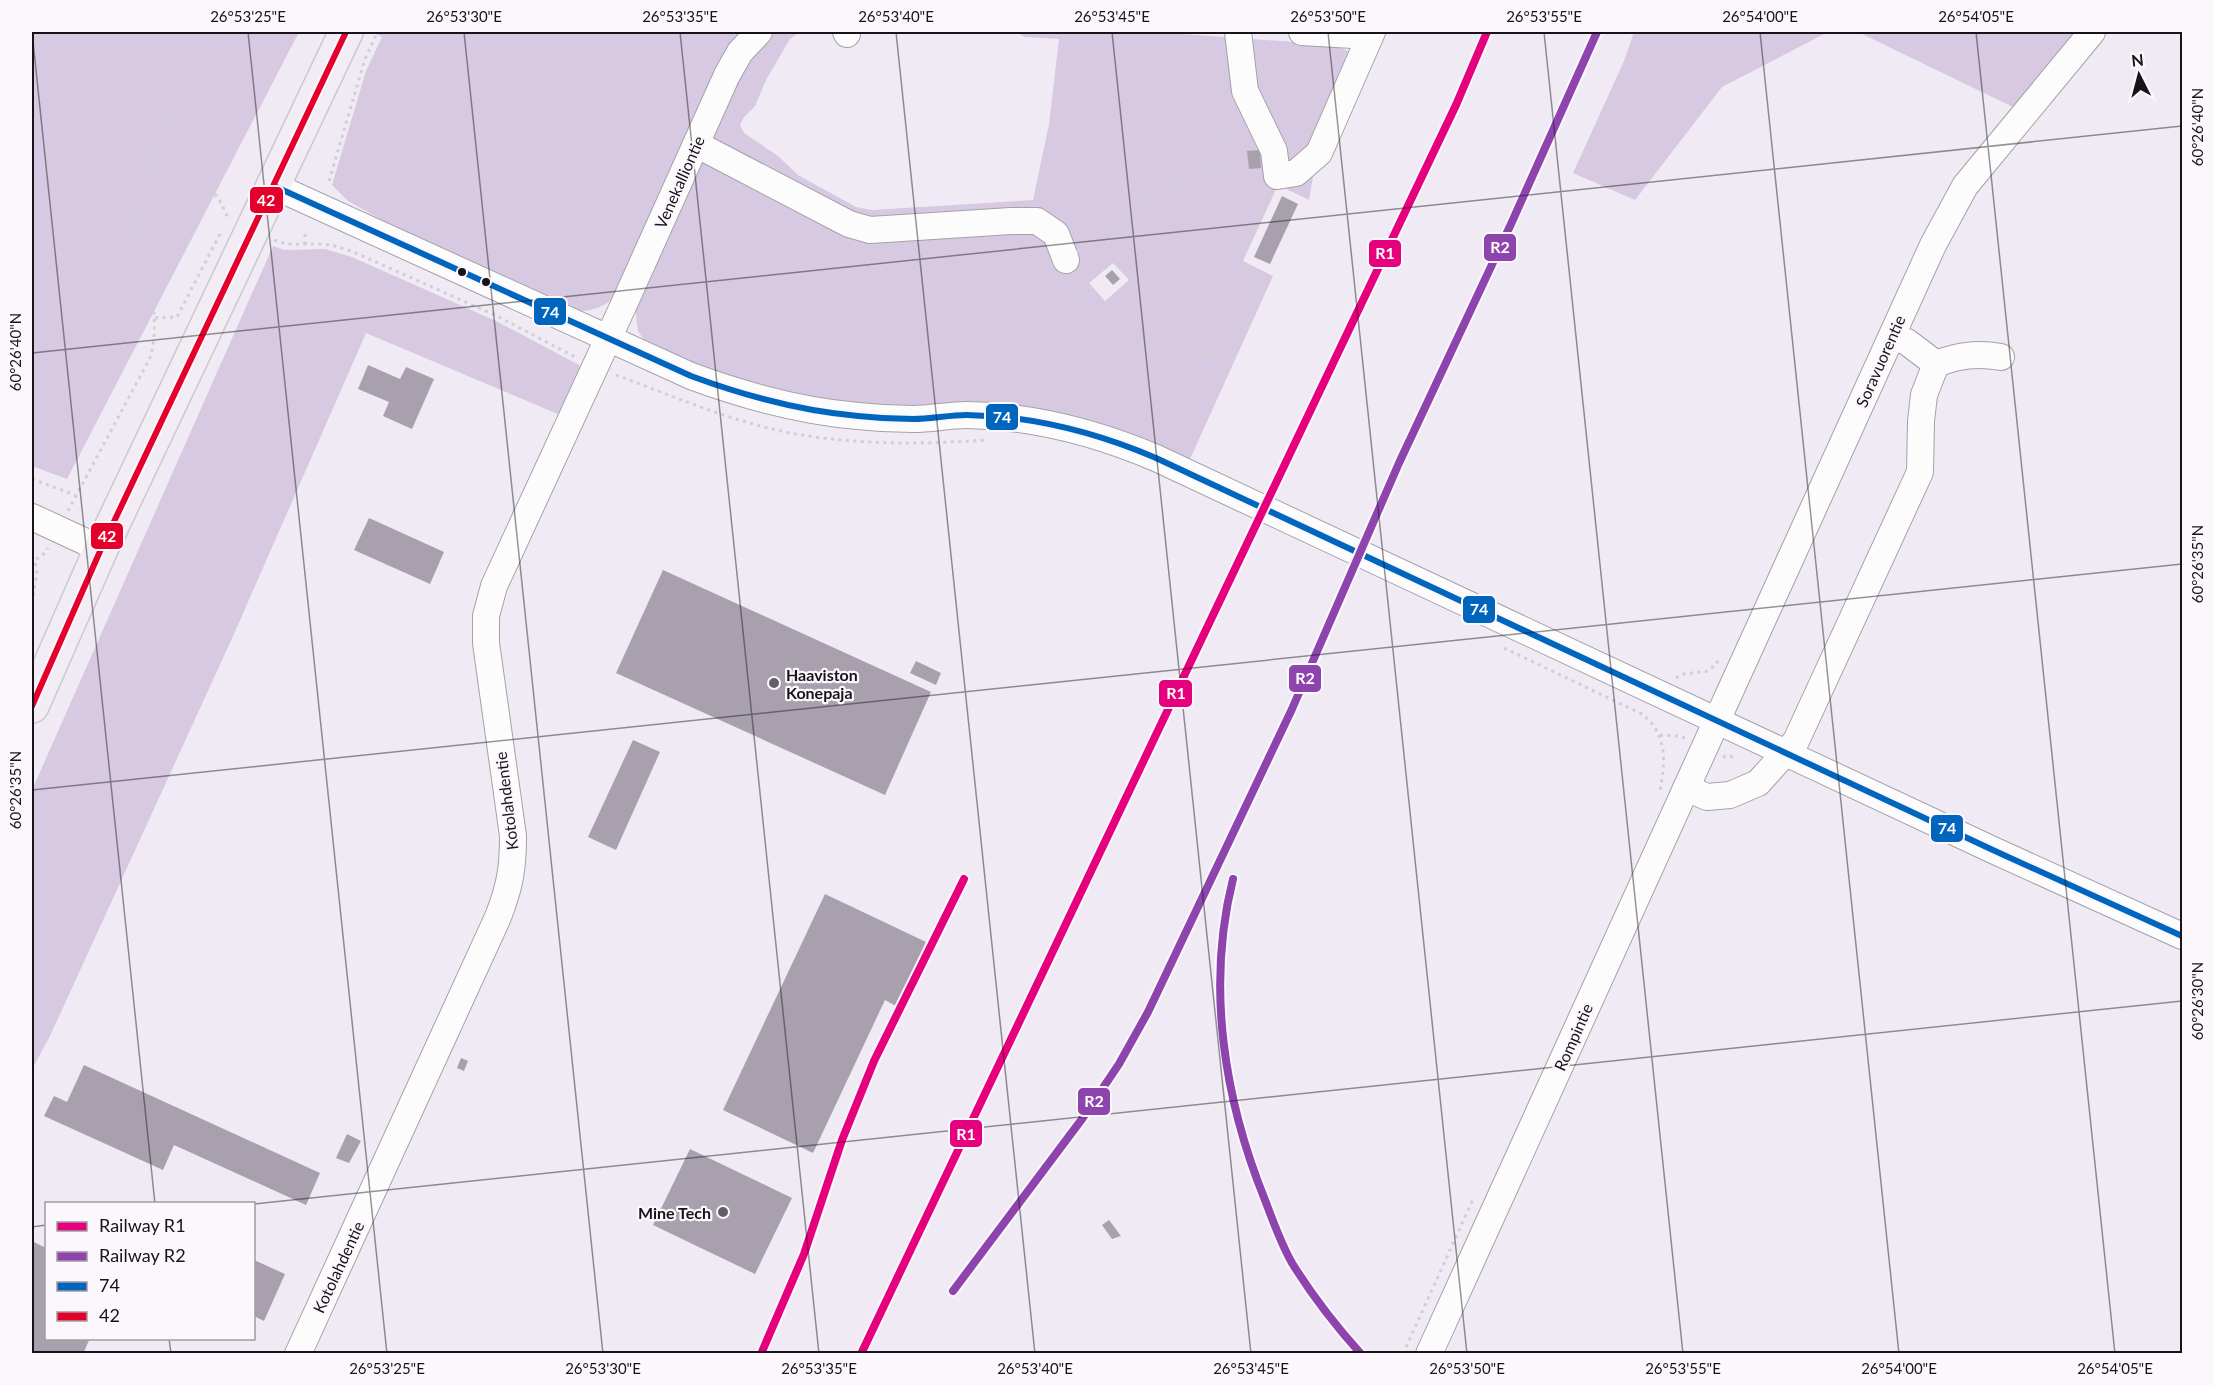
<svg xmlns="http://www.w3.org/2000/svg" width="2214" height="1385" font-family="Lato,sans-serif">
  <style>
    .green { fill: #d7c9e1; fill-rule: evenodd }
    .building { fill: #a8a1ad }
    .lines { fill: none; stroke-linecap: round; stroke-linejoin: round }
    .minor-casing { stroke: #a5a1a8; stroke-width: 28 }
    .major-casing { stroke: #cbc9cd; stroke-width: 36 }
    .path { stroke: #d1cfd2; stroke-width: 3; stroke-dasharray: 3 4.5; stroke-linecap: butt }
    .minor { stroke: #fdfcfd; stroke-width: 26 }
    .major { stroke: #f2edf4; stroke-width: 33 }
    .bus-1-casing { stroke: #fbf7fd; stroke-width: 10 }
    .bus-2-casing { stroke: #fbf7fd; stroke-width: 10 }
    .bus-1 { stroke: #0065bd; stroke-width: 6 }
    .bus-2 { stroke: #e4002b; stroke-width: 6 }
    .rail-1-casing { stroke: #fbf7fd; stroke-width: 12 }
    .rail-2-casing { stroke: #fbf7fd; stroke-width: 12 }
    .rail-1 { stroke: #e5007d; stroke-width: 8 }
    .rail-2 { stroke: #8e44ad; stroke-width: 8 }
    .ticks { fill: none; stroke: #171319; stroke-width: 1.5; stroke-opacity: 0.45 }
    .bus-dot { fill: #171319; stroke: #fbf7fd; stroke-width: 2 }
    .poi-dot { fill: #635e66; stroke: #fbf7fd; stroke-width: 2 }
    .labels { text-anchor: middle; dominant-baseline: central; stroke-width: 4.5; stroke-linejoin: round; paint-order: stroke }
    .street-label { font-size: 16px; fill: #171319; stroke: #fbf7fd }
    .poi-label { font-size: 16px; font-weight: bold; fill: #171319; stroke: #fbf7fd; text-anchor: start }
    .line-badge { stroke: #fbf7fd; stroke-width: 2 }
    .badge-label { font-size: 16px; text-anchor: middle; font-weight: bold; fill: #fff }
    .neatline { fill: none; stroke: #171319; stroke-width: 2 }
    .ticks-label { font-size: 15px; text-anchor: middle; fill: #171319 }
  </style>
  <rect width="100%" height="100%" fill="#f0eaf4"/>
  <g class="green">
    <path d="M32,32H299L67,479L32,466Z"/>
    <path d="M372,32H800L790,39L767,78L755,106L744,117L740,125L744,133L778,156L798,175L856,207L872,210L1033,200L1049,124L1059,39L1025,37L1016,32H1155L1336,45L1368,62L1313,177L1309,200L1278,185L1243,261L1273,276L1190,459L1125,432L1093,422L915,407L865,406L766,390L672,356L644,340L638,331L635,307L614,298C601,308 591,312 575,311L431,247L348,201L332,185L366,71L382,37ZM1113,263L1129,280L1105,301L1089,283Z"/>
    <path d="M1634,32H1828L1722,87L1635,200L1573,173L1624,61Z"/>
    <path d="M1858,32H2077L2015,108Z"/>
    <path d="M273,246L284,250L325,249L352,257L496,321L579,365L581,370L560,415L366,333L234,634L50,1036L32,1069V790Z"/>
  </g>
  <g class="building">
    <path d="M1260,150L1261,168L1249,169L1247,151Z"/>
    <path d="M1282,196L1298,204L1270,264L1254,257Z"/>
    <path d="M1112,270L1120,279L1113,285L1105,276Z"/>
    <path d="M368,365L400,379L406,367L434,379L412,429L383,416L389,402L358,389Z"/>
    <path d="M369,518L444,552L430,584L354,550Z"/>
    <path d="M663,570L931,692L885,795L616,673Z"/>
    <path d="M916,661L941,673L936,685L910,673Z"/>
    <path d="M633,740L660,752L616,850L588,837Z"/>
    <path d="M825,894L926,942L896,1006L885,1000L813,1153L723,1110Z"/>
    <path d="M461,1058L468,1061L464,1071L457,1068Z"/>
    <path d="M84,1065L320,1173L306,1205L174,1145L163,1170L44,1116L54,1096L67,1102Z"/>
    <path d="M347,1134L361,1141L349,1163L336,1158Z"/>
    <path d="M690,1149L792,1198L755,1274L653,1225Z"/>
    <path d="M1109,1220L1121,1236L1112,1239L1102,1225Z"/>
    <path d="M32,1241L46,1248V1338H90L83,1354H32Z"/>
    <path d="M254,1260L285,1274L264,1321L254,1316Z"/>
  </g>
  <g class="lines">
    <defs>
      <g id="minor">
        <path d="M846,32L847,34"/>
        <path d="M1238,32L1245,91L1274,151L1277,176L1296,173L1319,153L1372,32"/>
        <path d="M1302,32L1370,36"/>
        <path d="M696,144L849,224L870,230L1011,221H1037L1056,234L1066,260"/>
        <path d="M274,186L691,376C745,396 800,411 858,416C876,418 895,419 913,419C931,419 949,415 967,415C1034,416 1095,432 1156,458L1995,851L2182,936"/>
        <path d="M1892,336L1907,342L1936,364"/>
        <path d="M32,517L101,549"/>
        <path d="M1686,788L1707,797L1730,795L1758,783L1796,741L1920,472L1921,421L1924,395L1936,364C1959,355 1977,353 2001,357"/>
        <path d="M298,1354L498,917C510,886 513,869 513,836L486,643V616L494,586L625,302L727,75L740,52L759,32"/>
        <path d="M1429,1354L1933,245L1965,186L2092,32"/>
      </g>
      <path id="major" d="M32,706L101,549L346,32"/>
    </defs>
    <use href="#minor" class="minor-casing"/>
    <use href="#major" class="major-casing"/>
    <g class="path">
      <path d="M158,147L181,158L219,199L229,220"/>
      <path d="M1215,163L1245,177L1277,176L1238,264L1264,281L1231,351L1204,355L1150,348L1117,339L1100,327L1085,310L1066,260L1178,179Z"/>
      <path d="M1215,163L1234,121"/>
      <path d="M329,181L365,59L377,33"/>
      <path d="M305,234V244"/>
      <path d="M274,240C290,247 304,243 321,244C334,245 346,249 358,254L497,316L577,358"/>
      <path d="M155,318L177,317L221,232"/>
      <path d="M616,375C678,398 741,426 808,436C867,445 927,444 986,440"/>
      <path d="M32,479L75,495"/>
      <path d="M68,511L150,358C166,303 133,250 138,195L191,74L213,32"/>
      <path d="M32,603L37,573L35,560L45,553L48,548"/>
      <path d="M1504,648L1640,713C1667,731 1666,761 1660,790"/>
      <path d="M1676,678L1684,674L1709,671L1718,661"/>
      <path d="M1660,735L1679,736L1685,738"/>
      <path d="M1723,756L1727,758L1737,755"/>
      <path d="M1403,1354L1474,1197"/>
    </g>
    <use href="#minor" class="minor"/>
    <use href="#major" class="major"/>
    <defs>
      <path id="bus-1" d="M274,186L691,376C745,396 800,411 858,416C876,418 895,419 913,419C931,419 949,415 967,415C1034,416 1095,432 1156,458L1995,851L2182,936"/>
      <path id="bus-2" d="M32,706L101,549L346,32"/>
    </defs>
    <use href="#bus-1" class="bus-1-casing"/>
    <use href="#bus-2" class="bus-2-casing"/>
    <use href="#bus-1" class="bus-1"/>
    <use href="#bus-2" class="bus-2"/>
    <defs>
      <g id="rail-1">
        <path d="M761,1354L804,1254L842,1140L874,1061L964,879"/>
        <path d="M861,1354L1456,105L1487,32"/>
      </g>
      <g id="rail-2">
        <path d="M1233,879C1206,986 1224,1099 1265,1200C1273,1221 1281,1244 1292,1263C1313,1297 1334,1324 1361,1354"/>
        <path d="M953,1291L1082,1119L1119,1064L1148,1012L1292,709L1399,463L1511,224L1597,32"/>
      </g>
    </defs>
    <use href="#rail-1" class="rail-1-casing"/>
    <use href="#rail-2" class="rail-2-casing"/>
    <use href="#rail-1" class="rail-1"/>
    <use href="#rail-2" class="rail-2"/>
  </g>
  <path class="ticks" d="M32,32L155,1204M248,32L387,1354M464,32L603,1354M680,32L819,1354M896,32L1035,1354M1112,32L1251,1354M1328,32L1467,1354M1544,32L1683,1354M1760,32L1899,1354M1976,32L2115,1354M32,353L2182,126M32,790L2182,564M254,1204L2182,1001M32,1227L46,1225M169,1338L171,1354"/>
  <g class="bus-dot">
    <circle cx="462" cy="272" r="5"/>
    <circle cx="486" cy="282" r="5"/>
  </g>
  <g class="poi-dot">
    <circle cx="774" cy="683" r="6"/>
    <circle cx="723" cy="1212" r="6"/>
  </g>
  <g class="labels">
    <g class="street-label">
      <text transform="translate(679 182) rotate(-66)">Venekalliontie</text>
      <text transform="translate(1880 361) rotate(-66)">Soravuorentie</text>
      <text transform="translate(506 801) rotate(-97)">Kotolahdentie</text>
      <text transform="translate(1573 1037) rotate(-66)">Rompintie</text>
      <text transform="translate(338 1267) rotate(-65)">Kotolahdentie</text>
    </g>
    <g class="poi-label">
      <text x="786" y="674">Haaviston<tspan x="786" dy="18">Konepaja</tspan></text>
      <text x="711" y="1212" text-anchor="end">Mine Tech</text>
    </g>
  </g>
  <g class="line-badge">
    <rect x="249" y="186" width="35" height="28" rx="6" fill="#e4002b"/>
    <rect x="1483" y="233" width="34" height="29" rx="6" fill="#8e44ad"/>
    <rect x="1368" y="239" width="34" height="29" rx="6" fill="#e5007d"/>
    <rect x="533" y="297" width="34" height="29" rx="6" fill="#0065bd"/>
    <rect x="985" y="403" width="34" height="28" rx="6" fill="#0065bd"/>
    <rect x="90" y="522" width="34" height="28" rx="6" fill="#e4002b"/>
    <rect x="1462" y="595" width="34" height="29" rx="6" fill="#0065bd"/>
    <rect x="1288" y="664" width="34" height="29" rx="6" fill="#8e44ad"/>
    <rect x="1158" y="679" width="35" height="29" rx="6" fill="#e5007d"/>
    <rect x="1930" y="814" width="34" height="29" rx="6" fill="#0065bd"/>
    <rect x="1077" y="1087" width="34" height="29" rx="6" fill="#8e44ad"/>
    <rect x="949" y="1119" width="34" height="29" rx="6" fill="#e5007d"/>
  </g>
  <g class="badge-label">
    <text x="266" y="206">42</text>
    <text x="1500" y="253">R2</text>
    <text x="1385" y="259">R1</text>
    <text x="550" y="318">74</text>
    <text x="1002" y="423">74</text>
    <text x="107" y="542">42</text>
    <text x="1479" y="615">74</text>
    <text x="1305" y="684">R2</text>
    <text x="1176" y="699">R1</text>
    <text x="1947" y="834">74</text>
    <text x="1094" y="1107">R2</text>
    <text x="966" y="1140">R1</text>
  </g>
  <rect width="2214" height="1385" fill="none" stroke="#fbf7fd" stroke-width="66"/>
  <rect x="45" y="1202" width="210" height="138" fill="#fbf7fd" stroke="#a09ca2" stroke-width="1.5"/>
  <rect x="57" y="1222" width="30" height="9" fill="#e5007d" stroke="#a09ca2" stroke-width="1.5"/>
  <text x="99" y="1232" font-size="18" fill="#171319">Railway R1</text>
  <rect x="57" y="1252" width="30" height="9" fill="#8e44ad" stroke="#a09ca2" stroke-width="1.5"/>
  <text x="99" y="1262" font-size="18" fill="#171319">Railway R2</text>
  <rect x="57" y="1282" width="30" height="9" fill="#0065bd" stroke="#a09ca2" stroke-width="1.5"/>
  <text x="99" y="1292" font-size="18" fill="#171319">74</text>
  <rect x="57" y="1312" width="30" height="9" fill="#e4002b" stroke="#a09ca2" stroke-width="1.5"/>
  <text x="99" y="1322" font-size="18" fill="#171319">42</text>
  <g transform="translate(2139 75) rotate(354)" stroke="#fbf7fd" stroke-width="4.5" paint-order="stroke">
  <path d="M0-4.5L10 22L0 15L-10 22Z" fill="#171319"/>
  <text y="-9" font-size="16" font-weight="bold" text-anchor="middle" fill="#171319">N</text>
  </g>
  <rect x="33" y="33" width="2148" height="1319" class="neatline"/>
  <g class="ticks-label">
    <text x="248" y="22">26°53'25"E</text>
    <text x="464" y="22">26°53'30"E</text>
    <text x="680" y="22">26°53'35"E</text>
    <text x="896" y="22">26°53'40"E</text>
    <text x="1112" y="22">26°53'45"E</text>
    <text x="1328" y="22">26°53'50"E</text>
    <text x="1544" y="22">26°53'55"E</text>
    <text x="1760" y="22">26°54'00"E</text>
    <text x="1976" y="22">26°54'05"E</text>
    <text transform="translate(2198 127) rotate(-90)" y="5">60°26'40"N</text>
    <text transform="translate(16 352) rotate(-90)" y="5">60°26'40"N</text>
    <text transform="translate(2198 564) rotate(-90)" y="5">60°26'35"N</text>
    <text transform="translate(16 790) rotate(-90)" y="5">60°26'35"N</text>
    <text transform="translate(2198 1001) rotate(-90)" y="5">60°26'30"N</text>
    <text x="387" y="1374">26°53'25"E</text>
    <text x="603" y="1374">26°53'30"E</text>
    <text x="819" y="1374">26°53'35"E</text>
    <text x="1035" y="1374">26°53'40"E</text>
    <text x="1251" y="1374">26°53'45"E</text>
    <text x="1467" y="1374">26°53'50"E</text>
    <text x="1683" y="1374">26°53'55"E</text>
    <text x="1899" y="1374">26°54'00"E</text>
    <text x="2115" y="1374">26°54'05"E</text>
  </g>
</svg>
